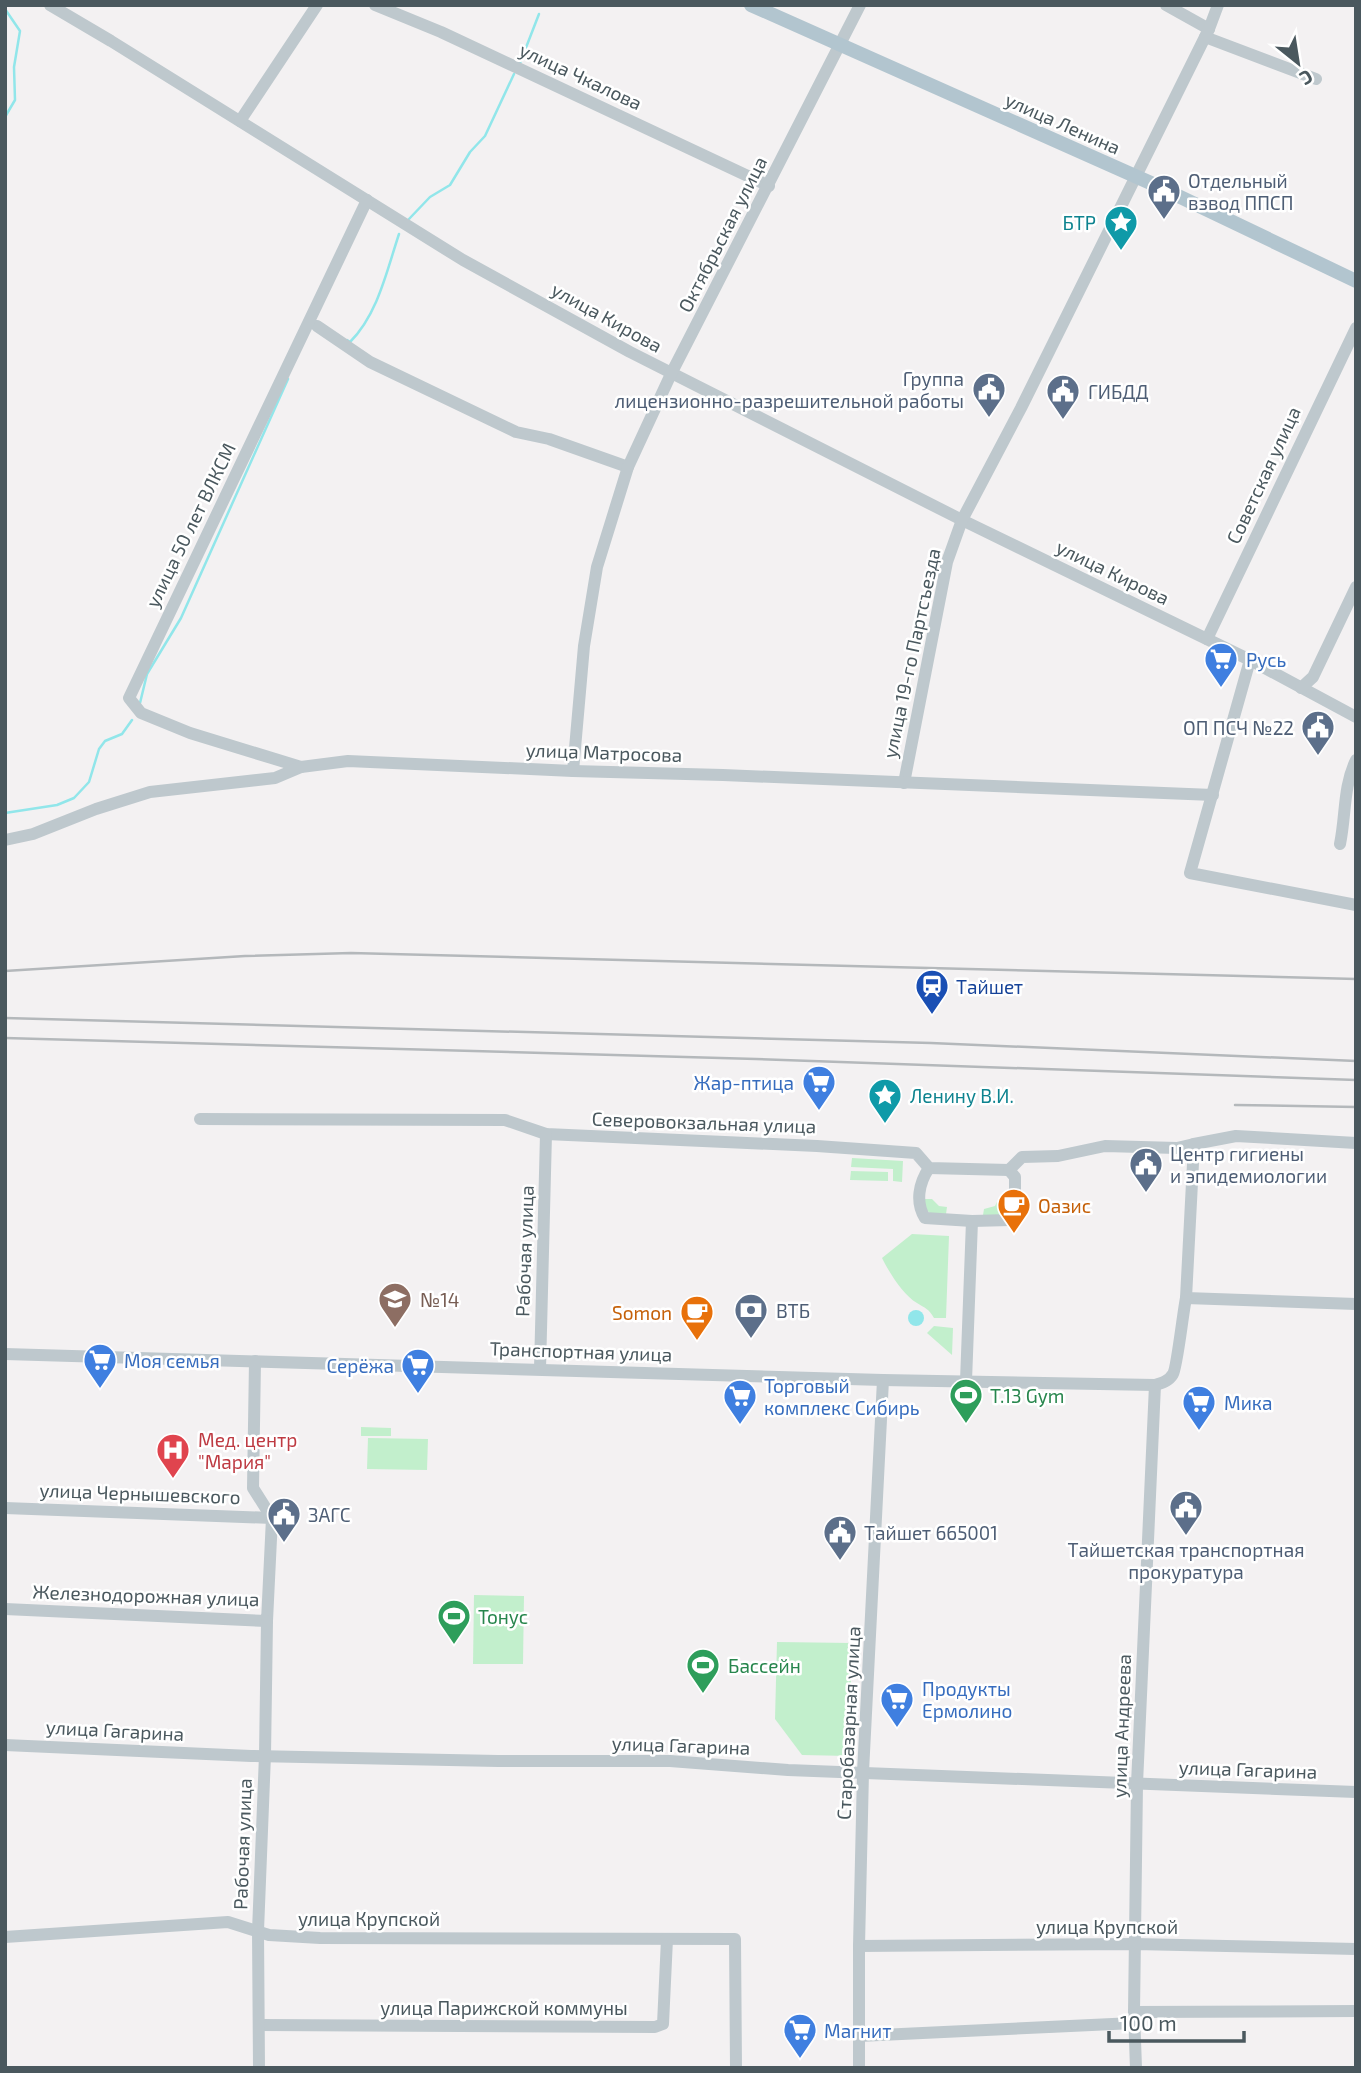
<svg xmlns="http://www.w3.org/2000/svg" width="1361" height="2073" font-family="'Exo 2',sans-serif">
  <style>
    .green { fill: #c2efcc }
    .water { fill: #91e6ea }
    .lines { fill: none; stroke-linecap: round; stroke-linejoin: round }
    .stream { stroke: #91e6ea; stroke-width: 2.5 }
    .minor { stroke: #bec8cd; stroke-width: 12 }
    .major { stroke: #b2c5cf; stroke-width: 14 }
    .rail { stroke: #b4b8bb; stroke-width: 2.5 }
    .labels { text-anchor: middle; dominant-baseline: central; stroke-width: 5; stroke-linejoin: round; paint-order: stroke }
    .street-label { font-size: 19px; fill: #4a585e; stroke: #fff }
    .service-label { font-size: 19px; fill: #4e5e75; stroke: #fff; text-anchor: start }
    .culture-label { font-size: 19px; fill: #0d838f; stroke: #fff; text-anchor: end }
    .shop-label { font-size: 19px; fill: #366cbe; stroke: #fff; text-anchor: start }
    .transit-label { font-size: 19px; fill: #164399; stroke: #fff; text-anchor: start }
    .food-label { font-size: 19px; fill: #c56008; stroke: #fff; text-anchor: start }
    .education-label { font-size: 19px; fill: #785e54; stroke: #fff; text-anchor: start }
    .leisure-label { font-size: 19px; fill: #27864d; stroke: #fff; text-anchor: start }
    .health-label { font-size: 19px; fill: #be3a42; stroke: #fff; text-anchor: start }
  </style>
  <rect width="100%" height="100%" fill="#f3f1f2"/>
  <g class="green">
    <path d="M852,1158L903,1161L902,1182L893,1181V1169L851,1167Z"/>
    <path d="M851,1171L888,1172V1181L850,1180Z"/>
    <path d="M924,1199H932L939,1206L947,1207L946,1214L930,1213L924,1208Z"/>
    <path d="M997,1202H1005L1002,1215H983L984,1209L995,1206Z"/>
    <path d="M912,1234L949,1236L946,1318H934C929,1309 925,1308 917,1303C903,1295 889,1272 882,1258Z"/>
    <path d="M934,1326L953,1328L952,1355L927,1333Z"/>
    <path d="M361,1427L391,1428V1436H361Z"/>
    <path d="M368,1438L428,1439L427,1470L367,1469Z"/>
    <path d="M474,1595L524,1596L523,1664H473Z"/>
    <path d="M777,1642L852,1643L849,1756L802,1755L775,1719Z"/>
  </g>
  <circle class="water" cx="916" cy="1318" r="8"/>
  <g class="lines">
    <g class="stream">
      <path d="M5,9L20,31L14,67L15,100L5,117"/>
      <path d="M520,63L539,14"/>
      <path d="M409,219L430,197L450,185L470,152L485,136L514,74"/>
      <path d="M5,307V322"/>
      <path d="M347,340L350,342C378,314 387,270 399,234"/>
      <path d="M140,703L147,674L181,618L288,379"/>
      <path d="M5,813L57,805L74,798L89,782L99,749L105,741L122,734L132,720"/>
    </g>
    <g class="minor">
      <path d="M50,5L111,41L463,260L630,352L962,520L1250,660L1356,717"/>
      <path d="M375,5L441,32L769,186"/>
      <path d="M1166,5L1209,29"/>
      <path d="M1205,37L1316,79"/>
      <path d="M240,121L317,5"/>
      <path d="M317,326L370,362L516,432L549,439L628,467"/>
      <path d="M1207,639L1356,328"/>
      <path d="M1250,660L1190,873L1356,905"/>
      <path d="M1301,688L1313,677L1356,587"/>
      <path d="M301,767L190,733L141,713L129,698L367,200"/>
      <path d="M573,771L584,646L597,567L628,467L671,374L860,5"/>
      <path d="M904,783L947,562L962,520L1021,408L1209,29L1218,5"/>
      <path d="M5,840L33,834L96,809L150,792L275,778L301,767L348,761L573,771L723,775L1213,795"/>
      <path d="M1340,844C1346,815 1343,787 1356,760"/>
      <path d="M200,1119L505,1120L546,1134L817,1146L916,1153L929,1168L1009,1170L1022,1157L1058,1156L1105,1146L1177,1148L1194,1144L1186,1298L1356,1304"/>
      <path d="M1194,1144L1236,1136L1356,1143"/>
      <path d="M929,1168C919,1183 915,1202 925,1218L972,1221L1010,1220L1015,1213V1177L1009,1170"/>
      <path d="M5,1354L883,1380L1155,1385C1162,1383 1169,1381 1173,1374C1177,1368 1183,1312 1186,1298"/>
      <path d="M540,1369L546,1134"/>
      <path d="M966,1381L972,1221"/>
      <path d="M5,1508L272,1518"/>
      <path d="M5,1609L267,1621L272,1518L253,1488L255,1361"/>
      <path d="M5,1745L251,1756L498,1761H670L788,1770L1356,1792"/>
      <path d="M5,1937L228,1922L269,1935L320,1938L735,1939L736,2068"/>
      <path d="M859,1946L1135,1944L1356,1949"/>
      <path d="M1134,2012L1356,2011"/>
      <path d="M260,2025L655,2027L663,2024L667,1939"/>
      <path d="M859,2036L1134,2023"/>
      <path d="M259,2068L258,1931L265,1755L267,1621"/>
      <path d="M859,2068V1946L863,1772L883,1380"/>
      <path d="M1136,2068L1134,2012L1137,1784L1155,1385"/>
    </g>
    <path class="major" d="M751,5L1153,184L1356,281"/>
    <g class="rail">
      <path d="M5,971L245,956L351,953L1356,979"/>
      <path d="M5,1018L931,1043L1356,1061"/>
      <path d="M5,1038L756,1059L1356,1080"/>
      <path d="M1235,1105L1356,1107"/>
    </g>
  </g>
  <defs>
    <symbol id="civic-pin" viewBox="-11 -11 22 30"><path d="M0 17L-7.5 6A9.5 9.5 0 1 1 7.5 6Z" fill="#5c6f8a" stroke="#fff"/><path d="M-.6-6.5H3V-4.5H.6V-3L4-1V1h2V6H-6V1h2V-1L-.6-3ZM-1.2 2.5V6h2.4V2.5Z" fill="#fff"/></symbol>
    <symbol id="sight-pin" viewBox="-11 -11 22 30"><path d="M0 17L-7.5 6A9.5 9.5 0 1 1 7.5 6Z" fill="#0f9aa8" stroke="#fff"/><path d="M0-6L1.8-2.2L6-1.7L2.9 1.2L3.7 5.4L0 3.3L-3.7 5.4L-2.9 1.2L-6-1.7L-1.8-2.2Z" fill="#fff"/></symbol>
    <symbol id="supermarket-pin" viewBox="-11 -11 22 30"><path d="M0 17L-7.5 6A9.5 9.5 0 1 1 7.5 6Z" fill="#3f7fe0" stroke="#fff"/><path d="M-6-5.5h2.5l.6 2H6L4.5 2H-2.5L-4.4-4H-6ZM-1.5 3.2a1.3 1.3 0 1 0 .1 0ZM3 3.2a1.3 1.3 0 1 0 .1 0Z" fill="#fff"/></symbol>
    <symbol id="station-pin" viewBox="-11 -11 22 30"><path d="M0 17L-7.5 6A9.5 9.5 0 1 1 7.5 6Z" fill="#1a4fb4" stroke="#fff"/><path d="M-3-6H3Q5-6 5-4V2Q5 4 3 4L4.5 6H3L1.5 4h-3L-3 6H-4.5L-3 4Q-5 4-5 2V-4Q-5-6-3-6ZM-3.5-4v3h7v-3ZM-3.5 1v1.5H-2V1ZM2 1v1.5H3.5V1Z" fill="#fff"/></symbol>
    <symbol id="cafe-pin" viewBox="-11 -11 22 30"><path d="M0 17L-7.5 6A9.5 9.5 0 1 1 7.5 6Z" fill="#e8710a" stroke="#fff"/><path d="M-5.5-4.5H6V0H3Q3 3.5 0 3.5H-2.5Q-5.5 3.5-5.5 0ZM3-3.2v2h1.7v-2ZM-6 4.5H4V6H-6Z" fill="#fff"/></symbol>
    <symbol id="school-pin" viewBox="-11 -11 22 30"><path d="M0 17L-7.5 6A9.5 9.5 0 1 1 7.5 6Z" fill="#8d6e63" stroke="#fff"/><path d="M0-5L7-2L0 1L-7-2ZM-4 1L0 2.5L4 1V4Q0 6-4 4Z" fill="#fff"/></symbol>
    <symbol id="bank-pin" viewBox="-11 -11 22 30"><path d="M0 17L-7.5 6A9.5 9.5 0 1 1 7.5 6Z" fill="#5c6f8a" stroke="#fff"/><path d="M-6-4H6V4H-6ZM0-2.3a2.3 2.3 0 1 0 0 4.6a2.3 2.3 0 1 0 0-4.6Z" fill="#fff"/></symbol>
    <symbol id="stadium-pin" viewBox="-11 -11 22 30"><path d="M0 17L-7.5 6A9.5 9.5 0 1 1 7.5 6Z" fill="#2e9e5b" stroke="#fff"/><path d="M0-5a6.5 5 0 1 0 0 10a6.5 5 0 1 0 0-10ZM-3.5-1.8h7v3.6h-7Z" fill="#fff"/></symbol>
    <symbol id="hospital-pin" viewBox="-11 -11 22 30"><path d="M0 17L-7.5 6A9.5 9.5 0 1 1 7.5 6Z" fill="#e0444e" stroke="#fff"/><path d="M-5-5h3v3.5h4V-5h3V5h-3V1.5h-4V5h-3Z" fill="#fff"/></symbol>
  </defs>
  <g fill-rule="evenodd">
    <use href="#civic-pin" x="1145" y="172" width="38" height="52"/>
    <use href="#sight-pin" x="1102" y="203" width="38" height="52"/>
    <use href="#civic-pin" x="970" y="370" width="38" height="52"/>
    <use href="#civic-pin" x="1044" y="372" width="38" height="52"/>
    <use href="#supermarket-pin" x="1202" y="640" width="38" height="52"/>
    <use href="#civic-pin" x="1299" y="708" width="38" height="52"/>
    <use href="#station-pin" x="913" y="967" width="38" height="52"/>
    <use href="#supermarket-pin" x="800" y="1063" width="38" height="52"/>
    <use href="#sight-pin" x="866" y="1076" width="38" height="52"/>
    <use href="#civic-pin" x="1127" y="1145" width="38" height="52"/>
    <use href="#cafe-pin" x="995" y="1186" width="38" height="52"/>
    <use href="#school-pin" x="376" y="1280" width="38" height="52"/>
    <use href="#bank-pin" x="732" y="1291" width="38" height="52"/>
    <use href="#cafe-pin" x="678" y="1293" width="38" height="52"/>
    <use href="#supermarket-pin" x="81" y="1341" width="38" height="52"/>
    <use href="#supermarket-pin" x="399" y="1346" width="38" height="52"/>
    <use href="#stadium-pin" x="947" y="1376" width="38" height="52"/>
    <use href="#supermarket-pin" x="721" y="1377" width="38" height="52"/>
    <use href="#supermarket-pin" x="1180" y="1383" width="38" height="52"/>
    <use href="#hospital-pin" x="154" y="1431" width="38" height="52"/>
    <use href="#civic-pin" x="1167" y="1488" width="38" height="52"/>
    <use href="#civic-pin" x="265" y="1495" width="38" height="52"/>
    <use href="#civic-pin" x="821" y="1513" width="38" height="52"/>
    <use href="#stadium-pin" x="435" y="1597" width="38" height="52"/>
    <use href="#stadium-pin" x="684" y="1646" width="38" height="52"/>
    <use href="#supermarket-pin" x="878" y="1680" width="38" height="52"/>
    <use href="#supermarket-pin" x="781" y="2011" width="38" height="52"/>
  </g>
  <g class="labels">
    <g class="street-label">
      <text transform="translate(581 76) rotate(25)">улица Чкалова</text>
      <text transform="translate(1063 123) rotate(24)">улица Ленина</text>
      <text transform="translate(722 234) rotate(-63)">Октябрьская улица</text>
      <text transform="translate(607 317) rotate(29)">улица Кирова</text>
      <text transform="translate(1263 475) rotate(-65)">Советская улица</text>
      <text transform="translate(190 525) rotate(-64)">улица 50 лет ВЛКСМ</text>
      <text transform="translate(1113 572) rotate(26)">улица Кирова</text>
      <text transform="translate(911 653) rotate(-78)">улица 19-го Партсъезда</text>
      <text transform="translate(604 752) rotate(2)">улица Матросова</text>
      <text transform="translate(704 1122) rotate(2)">Северовокзальная улица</text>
      <text transform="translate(524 1251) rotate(-88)">Рабочая улица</text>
      <text transform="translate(581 1351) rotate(2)">Транспортная улица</text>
      <text transform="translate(140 1493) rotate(2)">улица Чернышевского</text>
      <text transform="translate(146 1595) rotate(2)">Железнодорожная улица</text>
      <text transform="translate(848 1723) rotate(-87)">Старобазарная улица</text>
      <text transform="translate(1121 1726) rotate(-88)">улица Андреева</text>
      <text transform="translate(115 1730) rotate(3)">улица Гагарина</text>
      <text transform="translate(681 1745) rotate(2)">улица Гагарина</text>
      <text transform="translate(1248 1769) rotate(2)">улица Гагарина</text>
      <text transform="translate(242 1844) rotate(-88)">Рабочая улица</text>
      <text x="369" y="1918">улица Крупской</text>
      <text x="1107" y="1926">улица Крупской</text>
      <text x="504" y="2007">улица Парижской коммуны</text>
    </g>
    <g class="service-label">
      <text x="1188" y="180">Отдельный<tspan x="1188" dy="22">взвод ППСП</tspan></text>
      <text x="964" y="378" text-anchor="end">Группа<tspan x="964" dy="22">лицензионно-разрешительной работы</tspan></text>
      <text x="1088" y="391">ГИБДД</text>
      <text x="1294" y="727" text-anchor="end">ОП ПСЧ №22</text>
      <text x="1170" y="1153">Центр гигиены<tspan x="1170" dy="22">и эпидемиологии</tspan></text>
      <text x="776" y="1310">ВТБ</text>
      <text x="308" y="1514">ЗАГС</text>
      <text x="864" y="1532">Тайшет 665001</text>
      <text x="1186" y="1549" text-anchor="middle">Тайшетская транспортная<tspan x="1186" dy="22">прокуратура</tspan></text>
    </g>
    <g class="culture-label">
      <text x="1096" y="222">БТР</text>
      <text x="910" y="1095" text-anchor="start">Ленину В.И.</text>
    </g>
    <g class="shop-label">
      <text x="1246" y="659">Русь</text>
      <text x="794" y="1082" text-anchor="end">Жар-птица</text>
      <text x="124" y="1360">Моя семья</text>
      <text x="394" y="1365" text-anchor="end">Серёжа</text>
      <text x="764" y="1385">Торговый<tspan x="764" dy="22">комплекс Сибирь</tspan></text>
      <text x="1224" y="1402">Мика</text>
      <text x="922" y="1688">Продукты<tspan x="922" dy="22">Ермолино</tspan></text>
      <text x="824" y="2030">Магнит</text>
    </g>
    <g class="transit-label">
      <text x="956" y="986">Тайшет</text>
    </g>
    <g class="food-label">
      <text x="1038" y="1205">Оазис</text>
      <text x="672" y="1312" text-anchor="end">Somon</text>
    </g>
    <g class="education-label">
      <text x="420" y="1299">№14</text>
    </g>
    <g class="leisure-label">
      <text x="990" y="1395">T.13 Gym</text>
      <text x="478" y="1616">Тонус</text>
      <text x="728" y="1665">Бассейн</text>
    </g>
    <g class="health-label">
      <text x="198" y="1439">Мед. центр<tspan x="198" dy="22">"Мария"</tspan></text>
    </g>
  </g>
  <rect width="1361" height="2073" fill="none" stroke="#4a585e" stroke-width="14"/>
  <g transform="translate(1298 63) rotate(150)" stroke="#ffffff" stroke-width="5" paint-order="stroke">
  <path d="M0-5L12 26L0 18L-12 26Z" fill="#4a585e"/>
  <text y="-10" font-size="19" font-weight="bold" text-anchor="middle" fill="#4a585e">С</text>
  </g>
  <path d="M1109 2031v10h135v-10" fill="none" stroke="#4a585e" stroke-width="3.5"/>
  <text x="1120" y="2031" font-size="21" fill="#4a585e" stroke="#ffffff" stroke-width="5" paint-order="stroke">100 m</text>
</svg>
